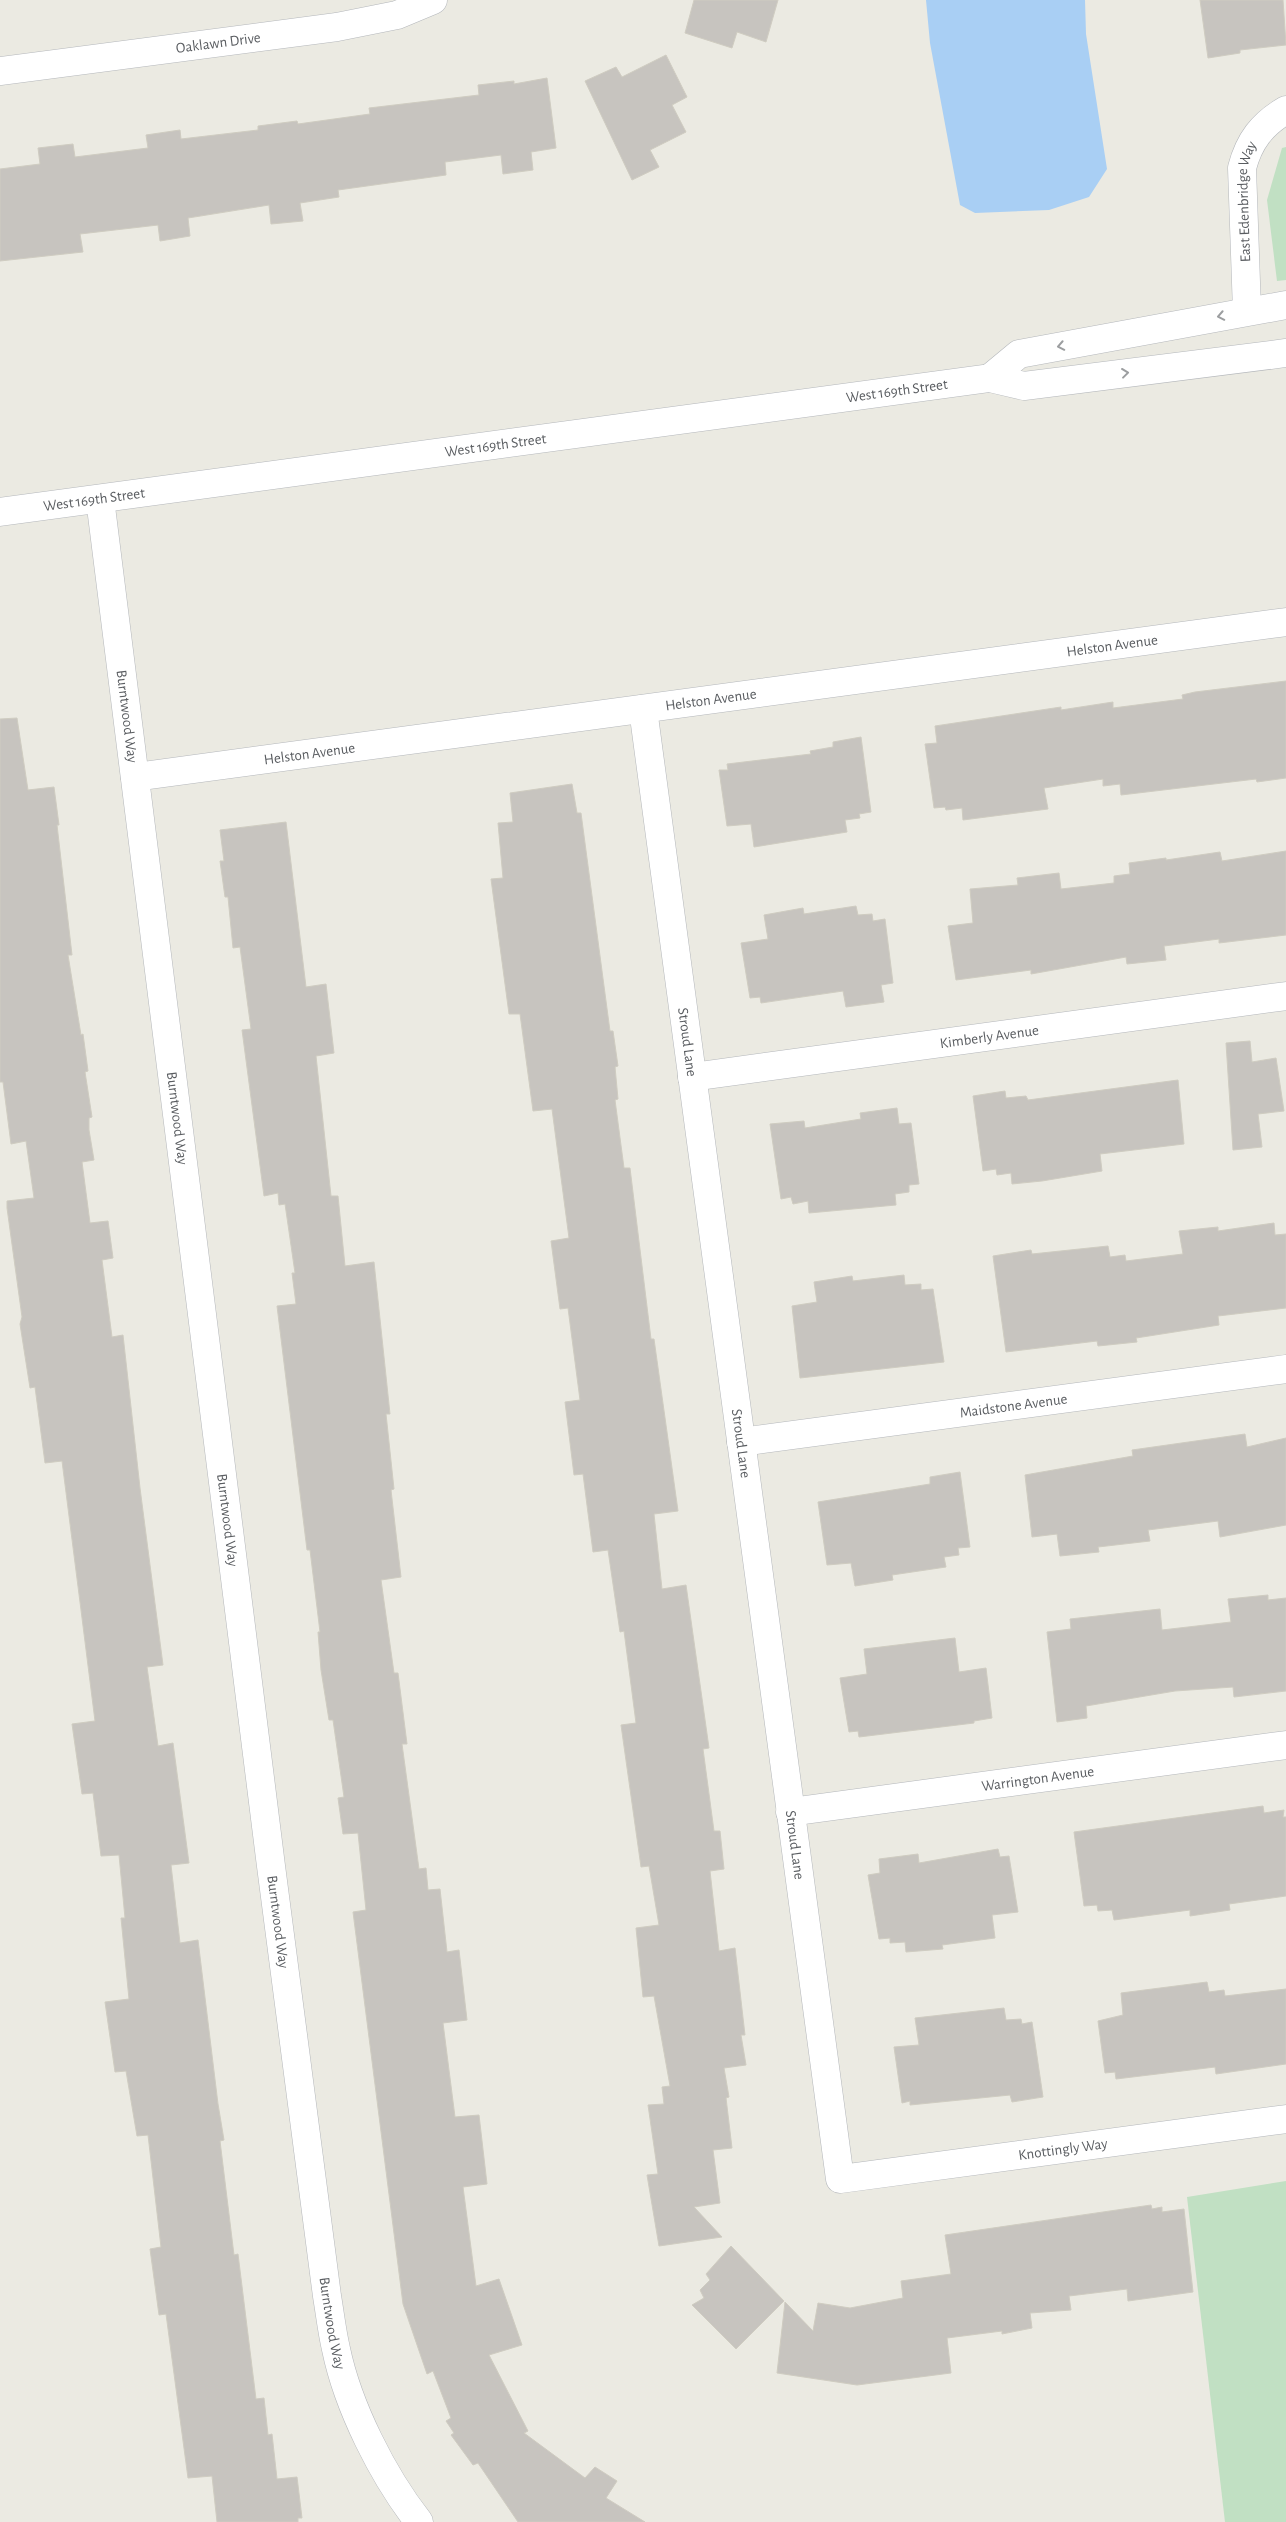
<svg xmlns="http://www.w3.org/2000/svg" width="1286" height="2522" font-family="'Alegreya Sans',sans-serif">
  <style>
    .green { fill: #c1e0c3 }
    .water { fill: #a9cff4 }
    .building { fill: #c7c4bf; stroke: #cfccc1 }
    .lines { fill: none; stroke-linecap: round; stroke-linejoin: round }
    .minor-casing { stroke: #b4b7bb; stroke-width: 29 }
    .tertiary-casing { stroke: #b4b7bb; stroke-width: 29 }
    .minor { stroke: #fff; stroke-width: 28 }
    .tertiary { stroke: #fff; stroke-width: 28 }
    .oneway { stroke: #9c9ea0 }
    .labels { text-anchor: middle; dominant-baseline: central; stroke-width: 4; stroke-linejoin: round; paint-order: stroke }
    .street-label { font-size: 15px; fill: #5a5d61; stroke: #fff }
  </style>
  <rect width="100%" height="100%" fill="#ebeae2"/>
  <g class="green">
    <path d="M1286,147V280L1277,281L1267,200L1282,148Z"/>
    <path d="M1286,2181V2522H1225L1187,2197Z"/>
  </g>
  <path class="water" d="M926,0H1085L1086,34L1107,169L1089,197L1049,210L975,213L960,205L930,43Z"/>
  <g class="building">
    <path d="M694,0H778L766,42L737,32L732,48L685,33Z"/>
    <path d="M1200,0H1283L1286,45L1240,50V53L1208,58Z"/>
    <path d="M666,55L687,97L672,105L686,132L650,150L659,167L632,180L585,81L616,67L622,77Z"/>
    <path d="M547,78L556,148L531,152L533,170L503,174L501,155L445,162L446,175L338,190L339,197L300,203L303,221L271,224L269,205L188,218L190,236L160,241L158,225L80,234L83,252L0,261V169L40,164L38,148L73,144L75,157L148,148L146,135L180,130L181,139L258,130V126L297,121L298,124L370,114L369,108L479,95L478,85L514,81V84Z"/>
    <path d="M1286,681V778L1257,782L1256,779L1121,795L1120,784L1103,786V779L1044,788L1048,809L963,820L962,808L946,810L945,807L934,808L925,744L937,743L935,726L1061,707V710L1113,702V708L1183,699L1182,695L1195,692Z"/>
    <path d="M17,718L28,790L54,787L59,825H57L72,955H68L81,1035L83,1034L88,1071L85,1072L92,1117L89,1118V1130L94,1160L82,1162L90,1223L108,1221L113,1258L102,1260L112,1337L123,1335L140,1488L163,1665L147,1667L158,1746L173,1743L189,1863L171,1865L180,1943L198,1940L218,2104L224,2140L220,2141L234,2255L238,2254L256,2399L264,2398L268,2435L272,2434L277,2479L297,2477L302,2518H298V2522H217L212,2476L188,2478L166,2314L159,2315L150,2249L161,2247L148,2135L137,2136L126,2071L115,2072L105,2002L129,1999L121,1918H125L119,1855L101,1856L93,1793L82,1794L72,1724L95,1721L81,1610L62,1461L45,1463L35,1387L30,1388L20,1324L22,1317L7,1208V1201L34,1198L26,1141L11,1144L3,1082H0V719Z"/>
    <path d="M861,737L871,812L859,814L860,818L845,820L847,832L754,847L751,824L727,826L719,770H728L727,764L811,754L810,751L833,747V742Z"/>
    <path d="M572,784L577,813H581L610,1031H613L618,1066L615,1067L618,1099L615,1100L624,1168H630L651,1339H654L678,1511L654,1514L662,1589L686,1585L709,1748L703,1749L714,1831H720L724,1869L710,1871L719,1951L735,1948L745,2035H741L746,2065L724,2068L729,2097L726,2098L732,2148L713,2150L720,2203L694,2207L722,2237L659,2246L647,2175L658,2174L648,2105L664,2104L662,2087L670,2086L654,1996L643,1997L636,1928L659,1925L649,1866L641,1867L621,1725L636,1723L624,1631L620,1632L608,1550L593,1552L583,1474L574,1475L565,1402L580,1400L568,1308L560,1309L551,1241L569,1238L552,1109L533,1111L520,1014H509L491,879L503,878L498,823L513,822L510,793Z"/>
    <path d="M286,822L306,987L326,984L334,1053L316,1056L331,1196H338L345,1266L374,1262L390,1414H386L394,1489L391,1490L401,1577L381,1580L394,1673H398L407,1744H402L419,1869L426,1868L428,1890L440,1889L447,1952L459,1950L467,2020L443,2023L455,2117L479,2115L487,2184L463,2187L476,2286L499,2279L522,2345L489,2355L528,2431L524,2433L585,2478L595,2467L617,2481L606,2498L645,2522H518L478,2463L473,2465L451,2435L454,2433L446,2421L451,2418L433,2371L427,2374L403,2304L353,1912L366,1910L358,1833L343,1834L338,1798L344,1797L333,1720H329L321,1670L318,1632H320L310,1550H307L277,1306L296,1304L292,1273H295L285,1204L279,1205L278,1193L264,1196L242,1030L251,1029L240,947L233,948L228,897H225L220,861H224L220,830Z"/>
    <path d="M1286,851V935L1219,943V939L1164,946L1166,960L1127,964L1126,957L1031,974V970L956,980L948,926L973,923L970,889L1018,885L1017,878L1059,873L1061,889L1114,883V876L1130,874L1129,863L1166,858V860L1220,852L1222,861Z"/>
    <path d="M856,906L858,915L872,914L873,921L885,919L893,983L881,985L884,1002L846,1007L843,991L761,1003L760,997L750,998L741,943L768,939L764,915L803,908L804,914Z"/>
    <path d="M1250,1041L1252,1062L1276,1058L1284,1111L1258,1114L1262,1147L1233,1150L1226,1043Z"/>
    <path d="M1178,1080L1184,1144L1100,1154L1102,1171L1042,1181L1012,1184L1011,1173L997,1175L996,1169L983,1171L973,1096L1005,1091L1006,1098L1026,1096L1028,1100Z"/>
    <path d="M897,1108L899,1124L911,1123L919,1184L909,1185V1192L895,1194L896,1205L809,1213L808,1201L793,1204L791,1197L781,1199L770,1124L804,1121L805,1128L861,1119L860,1113Z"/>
    <path d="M1274,1223L1275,1235L1286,1234V1308L1218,1316L1219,1325L1136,1338L1137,1342L1098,1346L1097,1341L1006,1352L993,1256L1031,1250L1032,1254L1108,1246L1110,1257L1125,1255L1126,1261L1183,1254L1179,1231L1218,1227V1231Z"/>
    <path d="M904,1275L905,1285L921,1284V1290L933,1289L944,1362L800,1378L792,1306L817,1302L814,1282L852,1276L853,1281Z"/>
    <path d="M1245,1434L1247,1447L1286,1438V1525L1220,1537L1218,1521L1148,1530L1150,1541L1098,1547L1099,1552L1060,1556L1057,1534L1032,1537L1025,1475L1133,1456L1132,1450Z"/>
    <path d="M960,1472L970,1547L958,1548L959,1555L944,1557L946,1567L892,1575L893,1580L855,1586L851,1563L827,1565L818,1502L930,1484V1477Z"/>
    <path d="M1268,1595V1600L1286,1598V1691L1234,1697L1233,1687L1175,1691L1086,1706L1087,1718L1057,1722L1047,1632L1071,1629L1070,1619L1160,1609L1162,1630L1231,1622L1228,1599Z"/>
    <path d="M955,1638L959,1672L986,1668L992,1718L974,1721V1723L859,1737L858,1731L849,1732L840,1678L867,1674L864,1649Z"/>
    <path d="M1263,1806L1264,1813L1284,1810L1283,1817H1286V1896L1229,1904L1230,1910L1190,1916V1910L1114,1920L1112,1910L1098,1911L1097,1905L1084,1906L1074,1832Z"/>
    <path d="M998,1849L1000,1857L1009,1856L1018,1912L992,1915L995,1938L942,1945L943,1949L906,1952L905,1942L890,1943V1938L879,1939L868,1875L880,1873L879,1859L918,1854L919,1863Z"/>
    <path d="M1207,1982L1209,1992L1224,1990L1225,1996L1286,1989V2064L1216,2074L1215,2067L1116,2079L1115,2072L1105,2073L1098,2021L1123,2015L1121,1993Z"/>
    <path d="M1004,2008L1006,2020L1021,2019L1022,2024L1032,2022L1043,2097L1012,2102L1010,2095L910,2105V2101L902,2103L894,2047L919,2045L915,2018Z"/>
    <path d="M1151,2205L1152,2209L1162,2207V2212L1184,2209L1193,2292L1128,2301L1127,2289L1069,2296L1071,2310L1030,2313L1032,2328L1002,2334V2331L947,2338L951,2373L857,2385L777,2373L785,2302L813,2331L818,2303L850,2308L903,2298L901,2281L951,2274L945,2235Z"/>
    <path d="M731,2246L784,2301L736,2349L692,2305L704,2298L700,2290L710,2280L706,2274Z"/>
  </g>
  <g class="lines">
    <defs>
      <g id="minor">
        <path id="s1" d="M0,71L337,27L397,15L433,0"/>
        <path id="s2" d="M1247,311L1242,168C1249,141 1262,124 1286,110"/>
        <path id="s3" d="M100,499L271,1866L327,2296C330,2314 332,2332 336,2349C348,2407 383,2476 419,2522"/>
        <path id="s4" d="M643,709L840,2179L1286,2119"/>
        <path id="s5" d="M135,777L1286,622"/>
        <path id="s6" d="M692,1077L1286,996"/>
        <path id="s7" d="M741,1442L1286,1369"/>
        <path id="s8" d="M790,1812L1286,1745"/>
      </g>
      <g id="tertiary">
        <path d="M990,378L1019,354L1286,305"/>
        <path id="s9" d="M0,512L990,378L1024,386L1286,353"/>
      </g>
    </defs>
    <use href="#minor" class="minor-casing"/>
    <use href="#tertiary" class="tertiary-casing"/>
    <use href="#minor" class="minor"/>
    <use href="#tertiary" class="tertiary"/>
  </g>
  <defs><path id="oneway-chevron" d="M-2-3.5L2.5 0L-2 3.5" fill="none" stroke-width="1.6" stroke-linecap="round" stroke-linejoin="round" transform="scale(1.25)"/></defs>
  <g class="oneway">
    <use href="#oneway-chevron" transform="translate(1221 316) rotate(169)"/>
    <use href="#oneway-chevron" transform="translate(1061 346) rotate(169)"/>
    <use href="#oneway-chevron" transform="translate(1125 373) rotate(-7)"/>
  </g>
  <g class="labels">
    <g class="street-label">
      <text stroke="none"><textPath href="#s1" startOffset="220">Oaklawn Drive</textPath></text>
      <text stroke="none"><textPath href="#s2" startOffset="110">East Edenbridge Way</textPath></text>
      <text stroke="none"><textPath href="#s9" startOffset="905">West 169th Street</textPath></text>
      <text stroke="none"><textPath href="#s9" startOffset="500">West 169th Street</textPath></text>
      <text stroke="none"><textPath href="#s9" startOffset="95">West 169th Street</textPath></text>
      <text stroke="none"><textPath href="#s5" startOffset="986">Helston Avenue</textPath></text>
      <text stroke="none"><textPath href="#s5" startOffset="581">Helston Avenue</textPath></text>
      <text stroke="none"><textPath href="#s3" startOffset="219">Burntwood Way</textPath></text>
      <text stroke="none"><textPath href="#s5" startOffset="176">Helston Avenue</textPath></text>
      <text stroke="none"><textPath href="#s6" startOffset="300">Kimberly Avenue</textPath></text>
      <text stroke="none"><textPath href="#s4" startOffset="336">Stroud Lane</textPath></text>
      <text stroke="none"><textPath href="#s3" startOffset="624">Burntwood Way</textPath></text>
      <text stroke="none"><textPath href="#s7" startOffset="275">Maidstone Avenue</textPath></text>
      <text stroke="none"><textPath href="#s4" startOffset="741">Stroud Lane</textPath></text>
      <text stroke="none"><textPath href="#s3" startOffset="1029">Burntwood Way</textPath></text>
      <text stroke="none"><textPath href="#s8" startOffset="250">Warrington Avenue</textPath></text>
      <text stroke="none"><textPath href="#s4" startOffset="1146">Stroud Lane</textPath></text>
      <text stroke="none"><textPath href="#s3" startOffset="1434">Burntwood Way</textPath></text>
      <text stroke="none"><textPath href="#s4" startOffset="1708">Knottingly Way</textPath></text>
      <text stroke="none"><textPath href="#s3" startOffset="1839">Burntwood Way</textPath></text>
    </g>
  </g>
</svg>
